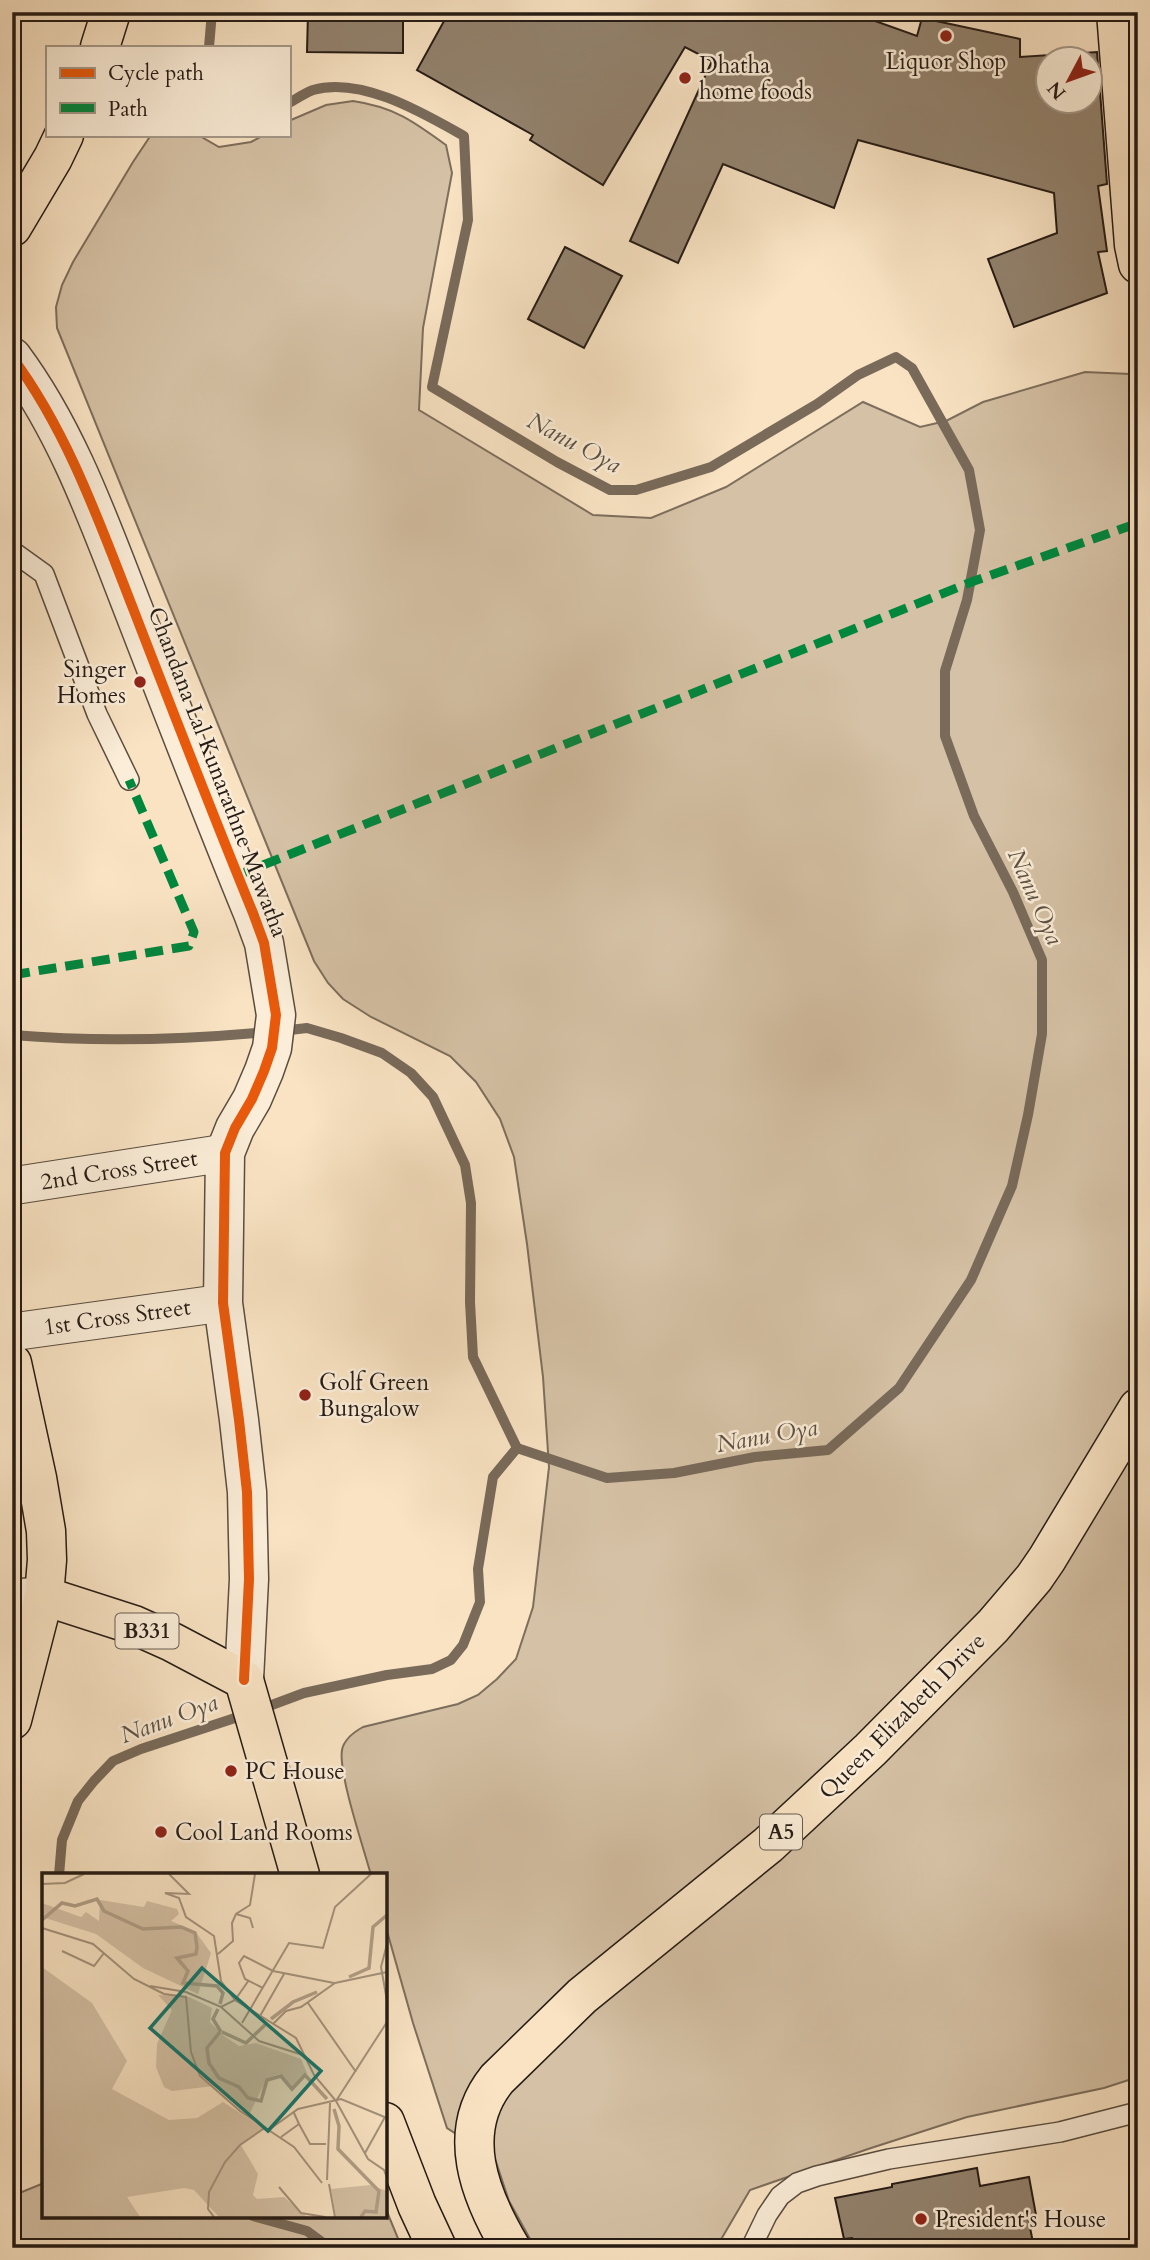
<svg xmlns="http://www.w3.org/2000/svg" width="1150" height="2260" font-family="Cardo,serif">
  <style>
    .green { fill: #d5c1a5; stroke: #7d6e5d; stroke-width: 2 }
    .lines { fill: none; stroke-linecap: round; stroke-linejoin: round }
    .stream { stroke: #796a5a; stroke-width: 10 }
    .building { fill: #93836f; stroke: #251b15; stroke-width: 2; fill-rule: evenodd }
    .service-casing { stroke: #5a4d40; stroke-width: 22 }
    .minor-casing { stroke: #5a4d40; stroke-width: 39 }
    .tertiary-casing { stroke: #5a4d40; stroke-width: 41 }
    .primary-casing { stroke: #251b15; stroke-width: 41 }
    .trunk-casing { stroke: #251b15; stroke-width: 41 }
    .service { stroke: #fbedd8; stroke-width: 19 }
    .minor { stroke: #fbedd8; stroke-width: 37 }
    .tertiary { stroke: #fbedd8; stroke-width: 38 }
    .primary { stroke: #f9e3c3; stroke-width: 38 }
    .trunk { stroke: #f9e3c3; stroke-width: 38 }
    .quiet { stroke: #00873e; stroke-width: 9; stroke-dasharray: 18 9; stroke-linecap: butt }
    .cycleway-casing { stroke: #fbedd8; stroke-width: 15 }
    .cycleway { stroke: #e8590c; stroke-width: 10 }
    .poi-dot { fill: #8f2418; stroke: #fbedd8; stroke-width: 2.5 }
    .labels { text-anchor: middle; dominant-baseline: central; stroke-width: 5; stroke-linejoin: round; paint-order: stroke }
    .shield { fill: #fbedd8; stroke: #655a50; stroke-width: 2 }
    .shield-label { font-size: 21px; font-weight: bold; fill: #251b15 }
    .poi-label { font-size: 23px; fill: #251b15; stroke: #fbedd8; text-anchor: start }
    .street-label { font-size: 23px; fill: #251b15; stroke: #fbedd8 }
    .water-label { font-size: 24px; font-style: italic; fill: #5d5043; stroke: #fbedd8 }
    .inset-river { fill: none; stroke: #b19f88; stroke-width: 3.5 }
    .inset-road { fill: none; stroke: #a4937d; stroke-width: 2 }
    .view { fill: #0f766e; fill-opacity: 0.15; stroke: #0f766e; stroke-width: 3.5 }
    .inset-edge { fill: none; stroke: #251b15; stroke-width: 3.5 }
  </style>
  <rect width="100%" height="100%" fill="#f9e3c3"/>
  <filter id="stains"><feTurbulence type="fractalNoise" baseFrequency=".00286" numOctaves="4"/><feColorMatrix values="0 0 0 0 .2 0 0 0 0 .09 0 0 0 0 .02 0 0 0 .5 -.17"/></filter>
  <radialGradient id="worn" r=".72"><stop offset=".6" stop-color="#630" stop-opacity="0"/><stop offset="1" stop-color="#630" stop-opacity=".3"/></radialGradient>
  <g class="green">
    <path d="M353,101C394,107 413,121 446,145L452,173L423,328L419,410L593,515L651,518L726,487L863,402L920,427L946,421L983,402L1085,372L1130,374L1138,388V712L1133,741L1130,826L1138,874V2077L1104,2088L967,2117L868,2149L750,2190L716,2248H535L509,2201L495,2159L447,2128L413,2023L385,1924V1875H371C364,1849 338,1773 342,1750C344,1739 354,1732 363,1727L458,1704L478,1695L497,1679L516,1659L533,1607L549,1467L543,1377L527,1244L514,1157L500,1119L476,1082L450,1056L371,1017L343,999L328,983L314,961L57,328L56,307L62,285L73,262L133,162L151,135H198L219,147L251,142L264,135H289V121L291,120L326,105Z"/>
    <path d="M44,2183V2216H385V2207L402,2248H12V2196Z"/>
  </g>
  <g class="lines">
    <g class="stream">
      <path d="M209,47L212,12"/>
      <path d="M289,103C296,99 305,93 313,90C361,76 423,113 464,136L468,220L432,387L557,462L610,490H636L711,467L817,404L858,375L896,357L912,368L969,470L980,530L967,600L945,671V736L974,816L1013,892L1042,960V1034L1028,1115L1012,1186L971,1280L899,1388L828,1450L755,1457L674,1473L607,1478L517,1448"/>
      <path d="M281,1031L307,1028L341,1038L382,1053L411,1073L433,1097L465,1165L471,1203L470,1302L473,1357L517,1448"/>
      <path d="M12,1035C97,1042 181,1040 266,1032"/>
      <path d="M261,1709L304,1693L387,1675L432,1669L451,1660L463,1645L480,1602L478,1569L493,1477L517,1448"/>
      <path d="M59,1875L62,1840L78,1801L94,1781L113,1761L141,1749L247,1714"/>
      <path d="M253,2216L307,2231L330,2248"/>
    </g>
  </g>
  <g class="building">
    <path d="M308,12H403V53L307,52Z"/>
    <path d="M449,12H850L917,36L922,18L1020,39V57L1097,52L1107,184L1098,186L1107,251L1098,252L1107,293L1014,327L988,259L1057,233L1054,193L858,140L834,208L723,164L678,263L630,241L712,61L685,47L603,185L530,140L533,135L417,70ZM1048,60H1090V102H1048Z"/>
    <path d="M565,247L622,276L584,348L528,319Z"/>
    <path d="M977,2168L980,2186L1029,2177L1036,2215L1028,2217L1034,2248H854L852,2238L844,2239L835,2198L892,2187V2184Z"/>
  </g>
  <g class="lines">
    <defs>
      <g id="service">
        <path d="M12,551L44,574L97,714L129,780"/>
        <path d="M751,2248L767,2215L780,2196L797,2183L817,2176L889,2159L1060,2132L1138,2112"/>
      </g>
      <g id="minor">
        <path d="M12,1186L225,1153"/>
        <path d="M12,1332L223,1303"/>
      </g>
      <g id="tertiary">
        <path d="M12,357C68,432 100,524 134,611C173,712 212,813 253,913L264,943L276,1015L272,1048L264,1071L252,1099L235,1128L225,1153L223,1303L239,1420L247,1492L249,1579L244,1680"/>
        <path d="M12,1599L44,1596"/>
      </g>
      <g id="primary">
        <path d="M100,47L111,12"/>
        <path d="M12,227L53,158L64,135"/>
        <path d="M12,1363L37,1478L46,1531L47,1560L44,1596L12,1720"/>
        <path d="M44,1596L134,1625L172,1642L244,1680L300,1875"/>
        <path d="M385,2122L417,2205L437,2248"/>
      </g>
      <g id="trunk">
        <path d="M1116,12L1134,245L1138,264"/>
        <path d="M511,2248C480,2196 454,2132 497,2079L582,1996L768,1845L870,1750L993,1626L1034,1578L1047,1559L1138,1408"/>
      </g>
    </defs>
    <use href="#service" class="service-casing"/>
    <use href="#minor" class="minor-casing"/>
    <use href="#tertiary" class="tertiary-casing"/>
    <use href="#primary" class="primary-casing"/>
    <use href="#trunk" class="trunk-casing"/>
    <use href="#service" class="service"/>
    <use href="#minor" class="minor"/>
    <use href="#tertiary" class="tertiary"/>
    <use href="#primary" class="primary"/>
    <use href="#trunk" class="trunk"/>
    <g class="quiet">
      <path d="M238,875L974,581L1138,523"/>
      <path d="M12,975L189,946L194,932L129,780"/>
    </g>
    <defs>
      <path id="cycleway" d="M12,357C68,432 100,524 134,611C173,712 212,813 253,913L264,943L276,1015L272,1048L264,1071L252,1099L235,1128L225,1153L223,1303L239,1420L247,1492L249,1579L244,1680"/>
    </defs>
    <use href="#cycleway" class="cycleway-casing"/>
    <use href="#cycleway" class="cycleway"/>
  </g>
  <g class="poi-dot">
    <circle cx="946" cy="36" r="7"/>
    <circle cx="685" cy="78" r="7"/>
    <circle cx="140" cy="682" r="7"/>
    <circle cx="305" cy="1395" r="7"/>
    <circle cx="231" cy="1771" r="7"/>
    <circle cx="161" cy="1832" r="7"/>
    <circle cx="921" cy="2219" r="7"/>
  </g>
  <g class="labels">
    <g class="shield">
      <rect x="115.5" y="1613.5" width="63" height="35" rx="5"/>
      <rect x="760" y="1814.5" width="42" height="35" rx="5"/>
    </g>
    <g class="shield-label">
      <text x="147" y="1631">B331</text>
      <text x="781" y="1832">A5</text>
    </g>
    <g class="poi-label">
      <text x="946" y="61" text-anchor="middle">Liquor Shop</text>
      <text x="699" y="65">Dhatha<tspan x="699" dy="26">home foods</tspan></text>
      <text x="126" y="669" text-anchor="end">Singer<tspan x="126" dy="26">Homes</tspan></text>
      <text x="319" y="1382">Golf Green<tspan x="319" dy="26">Bungalow</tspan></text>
      <text x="245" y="1771">PC House</text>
      <text x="175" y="1832">Cool Land Rooms</text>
      <text x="935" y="2219">President's House</text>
    </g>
    <g class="street-label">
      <text transform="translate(218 772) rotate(69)">Chandana Lal Kunarathne Mawatha</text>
      <text transform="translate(119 1170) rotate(-9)">2nd Cross Street</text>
      <text transform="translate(117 1317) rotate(-8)">1st Cross Street</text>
      <text transform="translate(902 1716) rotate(-45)">Queen Elizabeth Drive</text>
    </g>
    <g class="water-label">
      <text transform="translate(574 443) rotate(28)">Nanu Oya</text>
      <text transform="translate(1035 897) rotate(66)">Nanu Oya</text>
      <text transform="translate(767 1436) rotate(-10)">Nanu Oya</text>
      <text transform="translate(169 1719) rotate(-20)">Nanu Oya</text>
    </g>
  </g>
  <g transform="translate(42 1873)">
    <rect width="345" height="345" fill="#f9e3c3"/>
    <path d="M58,27L102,34L105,28L135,36L137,41L129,48L153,58L169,80L156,121L101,95L54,61L0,44V30L39,44L44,39L57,48ZM0,94L50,130L85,188L70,216L127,247L155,245L181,229L222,255L199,272L216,301L211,322L215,326L242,324L265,344H177L152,317L142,315L85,324L98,344H0ZM116,122L147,124L170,135L168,149L182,163L197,173L214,170L259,186L265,200L251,214L238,201L225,205L208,240L172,213L130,218L122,214L114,194L115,171L130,137ZM328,312L345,318V344H294L289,316Z" fill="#d5c1a5"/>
    <path class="inset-river" d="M0,47L20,30L33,33L55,26L62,38L101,56L139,54L153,60L155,74L154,81L135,85L146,98L141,110L175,113L181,120L178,131M307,104L327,95L331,54L345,42M176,136L171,146L179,159M229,146L251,129L275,119M178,159L165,175L167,190L177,205L197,214L206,225L219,228L225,207L239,203L250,216L263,202L285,226M180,159L204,170L225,150M292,236L297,253L296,276L337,318L334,339L323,338L319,344"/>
    <path class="inset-road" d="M127,1L147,21L123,20L137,25L144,44L172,63L179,108L193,127L254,165L272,202L294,228M0,11L23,10L42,1M194,41L208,45L211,55M0,55L51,71L92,106L122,121L144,124L149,179L158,203L198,238L252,274L280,310M345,71L339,94L345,128M20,78L52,93L62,80M176,81L191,68L190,50L194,41L208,32L213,1M108,113L144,119L179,134L193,127M221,115L203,106L197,90L202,83L231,98L292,110M193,127L207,107M266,130L314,199M179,134L217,168L264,183M218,143L242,101M345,149L294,228L326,286L342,297L345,305M200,150L247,70L281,75L293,34L329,1M231,151L244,138L259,134L293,110L345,99M257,251L268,271H284M228,256L256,236L299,226L345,245M239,264L257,251L252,240M323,280L343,244M285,307L288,230M287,311L293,344M237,314L259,340L283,344M172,344L166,336L167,319L183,289L198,272L224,254"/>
    <path class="view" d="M160,95L279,198L226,258L108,155Z"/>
    <rect width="345" height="345" class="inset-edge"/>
  </g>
  <rect width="1150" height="2260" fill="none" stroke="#f9e3c3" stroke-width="42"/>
  <rect x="14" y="14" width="1122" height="2232" fill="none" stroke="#251b15" stroke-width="3.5"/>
  <rect x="21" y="21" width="1108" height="2218" fill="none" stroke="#251b15" stroke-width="2"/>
  <rect x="46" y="46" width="245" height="91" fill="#fbedd8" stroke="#a5998a" stroke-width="2"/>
  <rect x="60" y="68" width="35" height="10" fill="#e8590c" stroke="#a5998a" stroke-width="2"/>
  <text x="108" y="80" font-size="21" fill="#251b15">Cycle path</text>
  <rect x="60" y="103" width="35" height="10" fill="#00873e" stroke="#a5998a" stroke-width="2"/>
  <text x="108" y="116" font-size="21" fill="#251b15">Path</text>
  <g transform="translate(1069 80) rotate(229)"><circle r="33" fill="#fbedd8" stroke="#a5998a" stroke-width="2"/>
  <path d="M0-5L12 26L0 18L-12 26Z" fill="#8f2418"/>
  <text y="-10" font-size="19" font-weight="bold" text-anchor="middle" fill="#251b15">N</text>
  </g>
  <rect width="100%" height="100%" filter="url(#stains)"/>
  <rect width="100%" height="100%" fill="url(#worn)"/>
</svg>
